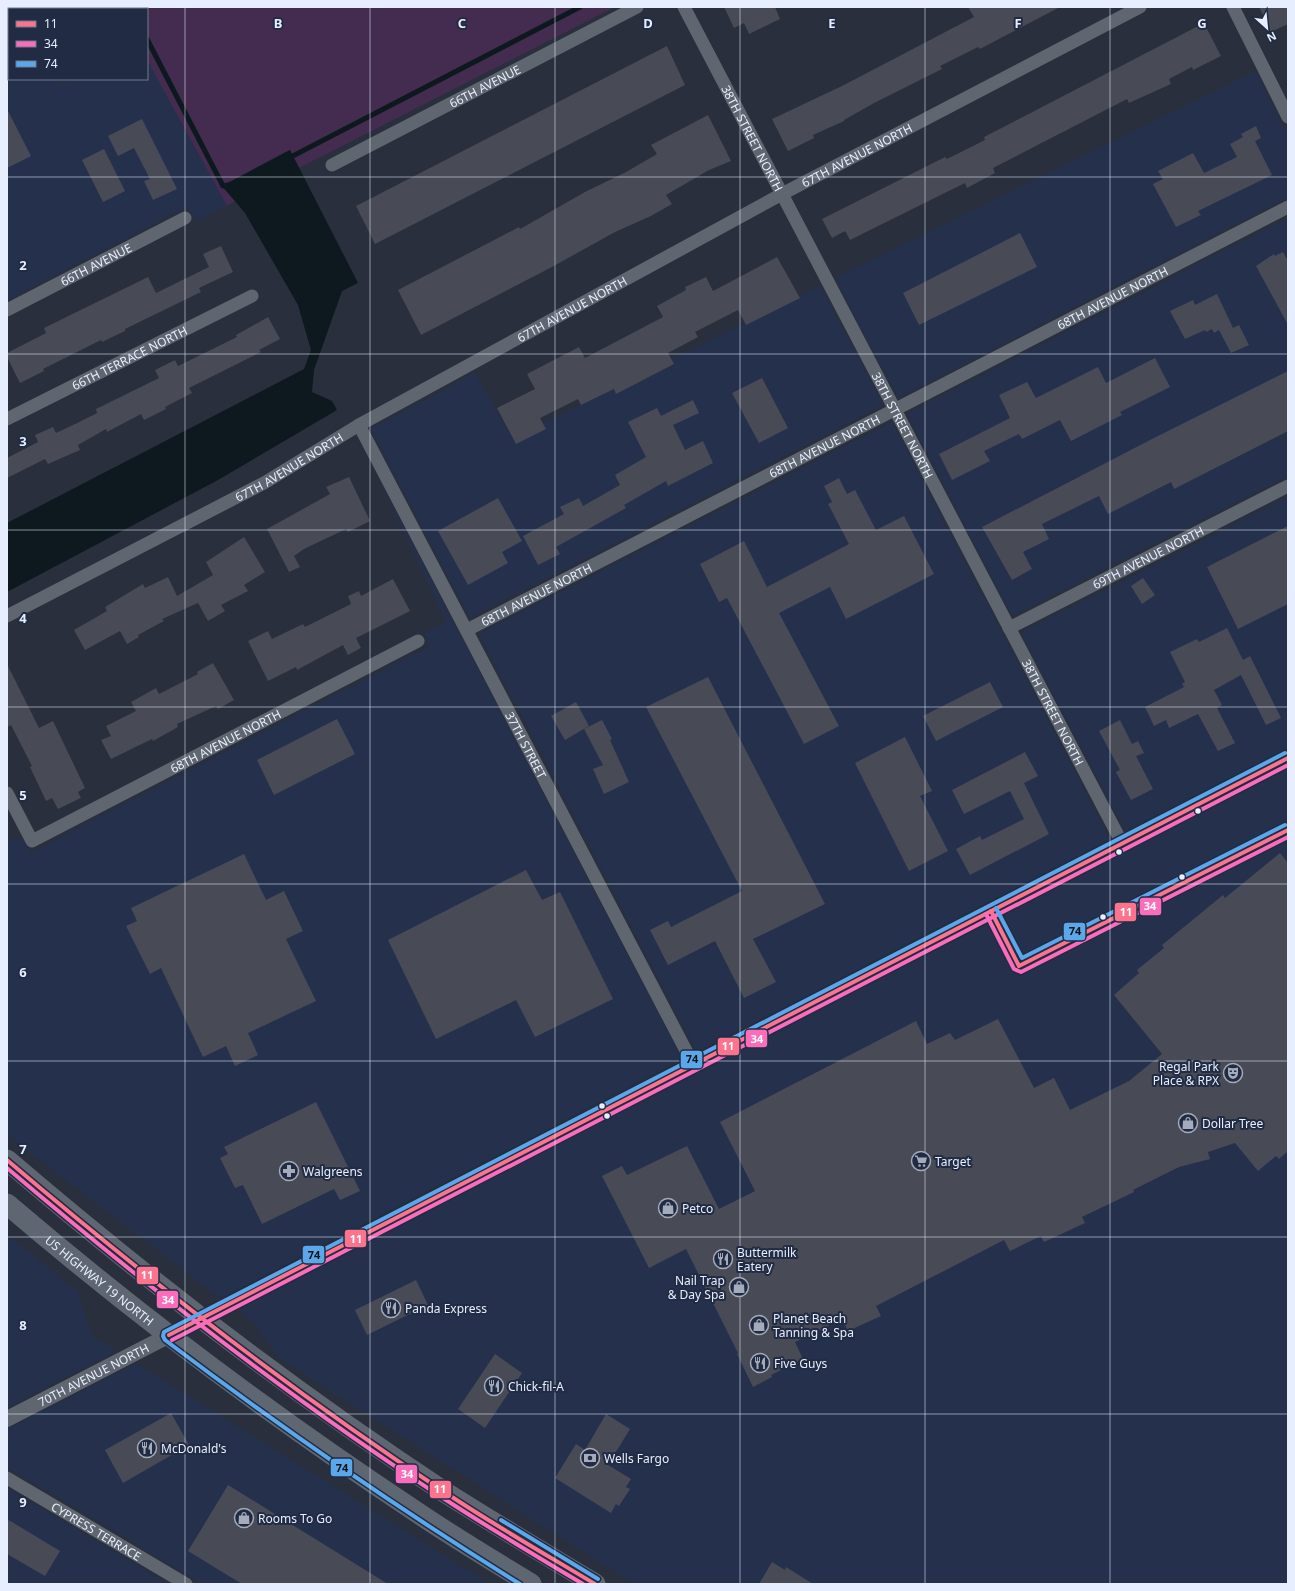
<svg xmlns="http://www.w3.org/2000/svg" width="1295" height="1591" font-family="'Noto Sans',sans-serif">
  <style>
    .built { fill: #25314c }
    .green { fill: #432c4f }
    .water { fill: #0d191e }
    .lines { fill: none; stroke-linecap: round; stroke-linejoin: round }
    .stream { stroke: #0d191e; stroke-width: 5 }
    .building { fill: #484a55 }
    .minor { stroke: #5f666f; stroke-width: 13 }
    .tertiary { stroke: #5f666f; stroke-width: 16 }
    .trunk { stroke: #5e6671; stroke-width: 21 }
    .bus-1-casing { stroke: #212c44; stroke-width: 7 }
    .bus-2-casing { stroke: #212c44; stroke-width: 7 }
    .bus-3-casing { stroke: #212c44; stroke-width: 7 }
    .bus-1 { stroke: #fc738d; stroke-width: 4 }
    .bus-2 { stroke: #fb6dba; stroke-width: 4 }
    .bus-3 { stroke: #5aa8eb; stroke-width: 4 }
    .grid { fill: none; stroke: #e7eeff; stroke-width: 1; stroke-opacity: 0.55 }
    .bus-dot { fill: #e7eeff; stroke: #212c44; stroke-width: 1.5 }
    .labels { text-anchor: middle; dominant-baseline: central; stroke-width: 4; stroke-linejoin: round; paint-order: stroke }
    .street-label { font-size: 12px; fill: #e7eeff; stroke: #212c44 }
    .poi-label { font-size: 12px; fill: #e7eeff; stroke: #212c44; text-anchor: start }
    .grid-label { font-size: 13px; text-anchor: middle; font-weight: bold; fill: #e7eeff; stroke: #212c44; stroke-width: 4; stroke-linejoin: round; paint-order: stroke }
    .line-badge { stroke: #212c44; stroke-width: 1.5 }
    .badge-label { font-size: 11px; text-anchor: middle; font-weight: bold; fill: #fff }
    .pale-badge-label { font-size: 11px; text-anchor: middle; font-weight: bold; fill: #111 }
  </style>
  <rect width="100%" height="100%" fill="#292f3c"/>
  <g class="built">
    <path d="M7,20L9,22V79H57L60,83L80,79H147V66H150L227,206L196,221L188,206L7,300Z"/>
    <path d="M1256,71L1288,135V197L898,398L835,278Z"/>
    <path d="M1288,218V476L1012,616L907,414Z"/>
    <path d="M820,286L883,405L470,618L371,429L475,373L513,438Z"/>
    <path d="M892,422L1110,839L697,1052L479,634Z"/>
    <path d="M373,469L682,1059L220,1298L7,1135V833L11,841L21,837L30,853L430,646L424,633L446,622Z"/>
    <path d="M1288,497V748L1125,831L1021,633Z"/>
    <path d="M1288,769V1584H634L279,1358L251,1320L237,1310Z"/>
    <path d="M7,1234L77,1292L92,1336L117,1351L7,1408Z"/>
    <path d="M136,1363L490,1584H203L7,1467V1429Z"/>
    <path d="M7,1488L169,1584H7Z"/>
  </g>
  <path class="green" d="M118,7H615L299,168L289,150L222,186L235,201L227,206L147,60V9H119Z"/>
  <g class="water">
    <path d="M7,7H118L119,9H9V22L7,20Z"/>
    <path d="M290,150L358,283L342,291L314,370L312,392L332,401L337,410L218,480L7,592V523L304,369L311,350L298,305L245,213L222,186Z"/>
  </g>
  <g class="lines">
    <g class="stream">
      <path d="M130,7L131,9"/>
      <path d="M147,39L223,186L228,185"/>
      <path d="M287,159L580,7"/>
    </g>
  </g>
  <g class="building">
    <path d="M724,7H775L780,19L749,34L744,23L734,28Z"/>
    <path d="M968,7H1060L980,49L978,47L940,66L942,69L876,102L844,120V121L813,135L814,138L788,151L772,119L842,86L974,17Z"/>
    <path d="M1259,7H1288V24L1271,32Z"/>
    <path d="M1204,23L1221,56L1193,70L1192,67L1169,79L1171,84L1129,103L1127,99L1028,150L993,168L995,173L967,188L965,183L850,240L845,231L832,238L822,219L945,157L947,159L985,140L984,137Z"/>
    <path d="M667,46L685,85L375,244L356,206Z"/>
    <path d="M7,109L31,156L7,168Z"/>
    <path d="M708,115L731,161L709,170L666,195L672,204L651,216L615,232L552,267L421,335L398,290L519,227L520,229L585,192L626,172L657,154L651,145Z"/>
    <path d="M142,119L177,189L153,200L144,181L150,179L134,148L118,156L108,136Z"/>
    <path d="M1256,126L1261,138L1255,141L1272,175L1198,211L1201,215L1176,227L1153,184L1163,179L1158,171L1193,153L1204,173L1237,157L1230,144L1243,137L1241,134Z"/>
    <path d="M104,149L125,191L103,202L82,160Z"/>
    <path d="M1020,233L1037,267L919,325L903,293Z"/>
    <path d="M221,246L233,272L199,288L201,292L125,329V331L102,342L101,340L43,369L44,371L20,383L7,357V353L46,333L44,328L148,277L156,293L209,267L203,254Z"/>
    <path d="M1283,252L1288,261V325L1256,266L1274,254L1275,256Z"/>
    <path d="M777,257L800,298L746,325L738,310L695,332L698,337L668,353L674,364L616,394L614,389L581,405L578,399L540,418L546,429L516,444L497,408L535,389L527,374L579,347L585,358L663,317L657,306L686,290L685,287L706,277L713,291Z"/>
    <path d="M1217,294L1233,328L1239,325L1249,345L1231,353L1219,330L1214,333L1212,329L1206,332L1205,330L1185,339L1170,311L1193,300L1195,305Z"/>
    <path d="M268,317L280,339L259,350L261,352L189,388L192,393L165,407L166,409L144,420L141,414L107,432L106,429L78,445L80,450L48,464L45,459L7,478V458L38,442L35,435L53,427L56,433L75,424L97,413L96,409L159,378L155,370L175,360L178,366L237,337L236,335Z"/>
    <path d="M1155,358L1170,387L1120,412L1122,415L1071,441L1060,420L1022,439L1019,434L984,451L990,461L952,480L939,454L1010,418L999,395L1027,382L1036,398L1098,367L1106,383Z"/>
    <path d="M1288,371V431L1174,489L1171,482L1108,514L1099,496L1042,524L1049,539L1023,552L1032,569L1012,580L982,527L1150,440Z"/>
    <path d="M762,378L788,428L759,443L732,393Z"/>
    <path d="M693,400L699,413L673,425L685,450L703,441L713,463L668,486L666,481L624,505L626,508L556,547L560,554L538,565L523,536L564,514L560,507L579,498L583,506L620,485L615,475L646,457L628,422L657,408L661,416Z"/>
    <path d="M349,477L370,521L348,532L346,529L304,549L294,556L300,567L289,572L267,529L330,494L326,487Z"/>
    <path d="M839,478L847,494L855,490L876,530L904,516L934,574L846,619L830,587L779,613L839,726L804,744L727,598L719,602L700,564L744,541L767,587L849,544L828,504L832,502L824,486Z"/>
    <path d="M498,498L522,541L502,552L508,563L468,585L438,531Z"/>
    <path d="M1288,526V604L1238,629L1207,567Z"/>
    <path d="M244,537L265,572L244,585L248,591L221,605L225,611L208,621L198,603L162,619L164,621L138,635L139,637L127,644L120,631L85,650L74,630L107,611L105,607L143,584L145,588L168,577L177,596L213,575L206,562Z"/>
    <path d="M1143,578L1155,595L1142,604L1131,586Z"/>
    <path d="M393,579L410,611L356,638L361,648L348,655L343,645L297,670L296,667L268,681L248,641L268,631L272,639L303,624L305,627L351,604L348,596L359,591L361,596Z"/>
    <path d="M1227,628L1243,660L1250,656L1281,718L1266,725L1241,675L1214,690L1222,705L1217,708L1235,743L1218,751L1198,714L1169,728L1166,720L1154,726L1145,707L1184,687L1182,684L1185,682L1170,652L1197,639L1199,642Z"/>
    <path d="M213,663L234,700L218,709L216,706L177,724L178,727L153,741L152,739L111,759L101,740L111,736L106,726L136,711L131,702L156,688L159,694L198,674L197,672Z"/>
    <path d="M7,664L39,728L53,721L85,788L78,792L81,798L58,809L52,798L46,801L30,767L32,766L11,725L7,727Z"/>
    <path d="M708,677L825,904L753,939L776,982L744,998L715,941L668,965L650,930L668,921L671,927L742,891L646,707Z"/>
    <path d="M990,682L1003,707L936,741L923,716Z"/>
    <path d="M576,702L589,726L565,740L551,716Z"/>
    <path d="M337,719L355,754L274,795L257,760Z"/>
    <path d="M602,720L612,739L610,740L629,782L604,794L593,769L603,765L584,729Z"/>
    <path d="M1120,720L1132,744L1138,741L1144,753L1136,756L1153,789L1131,800L1116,772L1120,770L1099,731Z"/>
    <path d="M905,737L932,791L920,796L948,851L909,871L855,763Z"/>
    <path d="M1025,752L1038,776L1024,783L1049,834L970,875L956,849L980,836L982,840L1024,819L1010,791L964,814L952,790Z"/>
    <path d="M1280,853L1288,863V1151L1279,1159L1276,1156L1258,1171L1235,1143L1208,1152L1210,1159L1179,1167L1133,1190L1134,1192L1082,1217L1085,1223L1044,1242L1041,1236L1010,1251L1004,1240L876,1306L881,1316L848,1331L842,1319L795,1342L803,1359L771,1375L772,1377L753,1387L737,1354L738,1353L686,1249L649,1268L602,1176L622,1166L627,1175L687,1146L719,1209L755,1191L720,1122L916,1021L927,1044L950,1033L955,1040L998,1019L1034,1088L1054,1078L1070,1110L1129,1081L1162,1054L1114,995L1139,973L1137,970L1164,948L1162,945L1223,895L1225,898Z"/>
    <path d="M244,854L266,900L284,891L303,931L286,939L316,1001L248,1033L258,1055L235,1066L226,1046L203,1057L161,968L150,974L126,926L137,921L131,908Z"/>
    <path d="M526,870L542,900L560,892L613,999L535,1037L516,1000L436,1039L388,940Z"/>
    <path d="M316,1102L360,1191L340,1200L334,1189L262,1224L243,1185L235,1188L220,1158L228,1154L224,1147Z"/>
    <path d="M416,1280L428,1305L367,1335L355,1310Z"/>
    <path d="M495,1354L522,1373L485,1428L458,1409Z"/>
    <path d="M171,1413L189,1445L123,1483L105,1450Z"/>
    <path d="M606,1414L630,1429L608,1465L631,1479L626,1487L630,1489L619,1506L616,1504L611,1513L555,1478L576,1444L585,1450Z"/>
    <path d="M228,1485L388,1584H242L188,1551Z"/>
    <path d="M7,1519L60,1551L45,1576L7,1554Z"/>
    <path d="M772,1562L785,1570L786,1567L813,1584H759Z"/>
  </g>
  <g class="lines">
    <g class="minor">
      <path id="s1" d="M684,7L1122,843"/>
      <path d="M1233,7L1288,117"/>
      <path id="s2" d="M332,165L637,7"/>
      <path id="s3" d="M7,310L185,218"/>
      <path id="s4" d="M7,419L252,296"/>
      <path id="s5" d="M359,425L693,1064"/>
      <path id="s6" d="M7,616L264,483L359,425L782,194L1140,7"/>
      <path id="s7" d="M1009,628L1288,486"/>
      <path id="s8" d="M467,630L1288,207"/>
      <path id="s9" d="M7,793L32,841L418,641"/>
      <path id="s10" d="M7,1478L186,1584"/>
    </g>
    <path class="tertiary" id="s11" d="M7,1419L1288,758"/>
    <g class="trunk">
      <path d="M7,1160C146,1279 292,1392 446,1493C495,1524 545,1554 595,1584"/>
      <path id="s12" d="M7,1204C137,1315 273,1417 415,1511C453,1537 492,1560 531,1584"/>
    </g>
    <defs>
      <g id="bus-1">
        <path d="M991,911L1019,966L1288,830"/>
        <path d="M7,1160C147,1279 292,1392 446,1493C494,1525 545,1554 595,1584"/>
        <path d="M169,1335L1288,758"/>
      </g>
      <g id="bus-2">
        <path d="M986,914L1014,969L1021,972L1288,837"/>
        <path d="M7,1168C146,1286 290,1399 443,1498C489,1528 536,1556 583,1584"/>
        <path d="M172,1340L1288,765"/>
      </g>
      <g id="bus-3">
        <path d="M996,908L1022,958L1285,825"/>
        <path d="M501,1520L598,1579"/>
        <path d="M520,1584C397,1508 280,1427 165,1340L163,1336L164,1332L1285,753"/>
      </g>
    </defs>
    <use href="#bus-1" class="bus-1-casing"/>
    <use href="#bus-2" class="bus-2-casing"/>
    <use href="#bus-3" class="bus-3-casing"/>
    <use href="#bus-1" class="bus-1"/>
    <use href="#bus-2" class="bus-2"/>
    <use href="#bus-3" class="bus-3"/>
  </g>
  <path class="grid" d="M185,7V1584M370,7V1584M555,7V1584M740,7V1584M925,7V1584M1110,7V1584M7,177H1288M7,354H1288M7,530H1288M7,707H1288M7,884H1288M7,1061H1288M7,1237H1288M7,1414H1288"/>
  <defs>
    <symbol id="theatre-ring" viewBox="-11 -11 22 22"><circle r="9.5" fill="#212c44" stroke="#a4abbb" stroke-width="1.5"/><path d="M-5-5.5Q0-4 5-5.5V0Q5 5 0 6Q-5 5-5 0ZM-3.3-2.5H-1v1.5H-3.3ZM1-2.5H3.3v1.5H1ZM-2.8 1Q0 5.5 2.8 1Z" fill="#a4abbb"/></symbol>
    <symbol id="shop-ring" viewBox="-11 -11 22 22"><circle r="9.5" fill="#212c44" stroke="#a4abbb" stroke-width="1.5"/><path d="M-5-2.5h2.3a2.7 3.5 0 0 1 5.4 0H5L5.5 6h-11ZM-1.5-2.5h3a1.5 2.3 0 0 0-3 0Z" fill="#a4abbb"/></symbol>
    <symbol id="supermarket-ring" viewBox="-11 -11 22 22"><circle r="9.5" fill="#212c44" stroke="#a4abbb" stroke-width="1.5"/><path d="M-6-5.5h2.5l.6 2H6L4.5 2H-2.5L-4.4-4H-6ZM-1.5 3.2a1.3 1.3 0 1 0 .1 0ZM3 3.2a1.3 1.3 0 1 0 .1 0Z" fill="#a4abbb"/></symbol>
    <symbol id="pharmacy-ring" viewBox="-11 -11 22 22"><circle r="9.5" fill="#212c44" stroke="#a4abbb" stroke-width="1.5"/><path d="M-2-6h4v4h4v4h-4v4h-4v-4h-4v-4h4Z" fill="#a4abbb"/></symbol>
    <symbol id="restaurant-ring" viewBox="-11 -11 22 22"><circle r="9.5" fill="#212c44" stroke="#a4abbb" stroke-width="1.5"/><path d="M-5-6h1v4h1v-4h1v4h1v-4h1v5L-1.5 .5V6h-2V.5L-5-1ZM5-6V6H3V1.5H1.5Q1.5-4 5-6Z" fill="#a4abbb"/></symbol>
    <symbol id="bank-ring" viewBox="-11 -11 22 22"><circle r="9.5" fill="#212c44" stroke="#a4abbb" stroke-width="1.5"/><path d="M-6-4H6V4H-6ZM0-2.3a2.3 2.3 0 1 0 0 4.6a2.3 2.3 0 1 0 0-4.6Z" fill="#a4abbb"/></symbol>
  </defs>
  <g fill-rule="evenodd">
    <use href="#theatre-ring" x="1222" y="1062" width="22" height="22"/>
    <use href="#shop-ring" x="1177" y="1112" width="22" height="22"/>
    <use href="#supermarket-ring" x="910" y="1150" width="22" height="22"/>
    <use href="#pharmacy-ring" x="278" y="1160" width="22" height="22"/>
    <use href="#shop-ring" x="657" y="1197" width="22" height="22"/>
    <use href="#restaurant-ring" x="712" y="1248" width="22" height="22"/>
    <use href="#shop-ring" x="728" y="1276" width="22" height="22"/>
    <use href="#restaurant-ring" x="380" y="1297" width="22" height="22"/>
    <use href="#shop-ring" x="748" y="1314" width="22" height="22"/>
    <use href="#restaurant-ring" x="749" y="1352" width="22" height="22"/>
    <use href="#restaurant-ring" x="483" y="1375" width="22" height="22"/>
    <use href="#restaurant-ring" x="136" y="1437" width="22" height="22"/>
    <use href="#bank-ring" x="579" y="1447" width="22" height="22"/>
    <use href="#shop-ring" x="233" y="1507" width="22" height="22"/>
  </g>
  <g class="bus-dot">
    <circle cx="1198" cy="811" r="3.5"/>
    <circle cx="1119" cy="852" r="3.5"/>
    <circle cx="1182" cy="877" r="3.5"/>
    <circle cx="1103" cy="917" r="3.5"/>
    <circle cx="602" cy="1106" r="3.5"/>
    <circle cx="607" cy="1116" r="3.5"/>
  </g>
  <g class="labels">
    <g class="street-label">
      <text stroke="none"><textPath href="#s2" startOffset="172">66TH AVENUE</textPath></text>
      <text stroke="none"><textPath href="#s1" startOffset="148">38TH STREET NORTH</textPath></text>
      <text stroke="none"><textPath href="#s6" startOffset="967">67TH AVENUE NORTH</textPath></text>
      <text stroke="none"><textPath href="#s3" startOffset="100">66TH AVENUE</textPath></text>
      <text stroke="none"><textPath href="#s8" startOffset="726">68TH AVENUE NORTH</textPath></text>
      <text stroke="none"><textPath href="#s6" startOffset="643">67TH AVENUE NORTH</textPath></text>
      <text stroke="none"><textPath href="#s4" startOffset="137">66TH TERRACE NORTH</textPath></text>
      <text stroke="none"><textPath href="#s1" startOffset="472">38TH STREET NORTH</textPath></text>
      <text stroke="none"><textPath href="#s8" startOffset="402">68TH AVENUE NORTH</textPath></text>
      <text stroke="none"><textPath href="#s6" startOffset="319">67TH AVENUE NORTH</textPath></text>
      <text stroke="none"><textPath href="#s7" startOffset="156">69TH AVENUE NORTH</textPath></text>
      <text stroke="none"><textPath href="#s8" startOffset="78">68TH AVENUE NORTH</textPath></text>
      <text stroke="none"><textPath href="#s1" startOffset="796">38TH STREET NORTH</textPath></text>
      <text stroke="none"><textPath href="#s9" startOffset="272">68TH AVENUE NORTH</textPath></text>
      <text stroke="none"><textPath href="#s5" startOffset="361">37TH STREET</textPath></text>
      <text stroke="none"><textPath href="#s12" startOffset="120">US HIGHWAY 19 NORTH</textPath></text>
      <text stroke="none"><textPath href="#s11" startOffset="97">70TH AVENUE NORTH</textPath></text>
      <text stroke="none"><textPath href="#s10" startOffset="104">CYPRESS TERRACE</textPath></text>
    </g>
    <g class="poi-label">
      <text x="1219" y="1066" text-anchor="end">Regal Park<tspan x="1219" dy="14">Place &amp; RPX</tspan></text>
      <text x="1202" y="1123">Dollar Tree</text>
      <text x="935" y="1161">Target</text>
      <text x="303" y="1171">Walgreens</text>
      <text x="682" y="1208">Petco</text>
      <text x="737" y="1252">Buttermilk<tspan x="737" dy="14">Eatery</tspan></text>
      <text x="725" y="1280" text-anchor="end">Nail Trap<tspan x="725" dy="14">&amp; Day Spa</tspan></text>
      <text x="405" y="1308">Panda Express</text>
      <text x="773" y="1318">Planet Beach<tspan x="773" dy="14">Tanning &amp; Spa</tspan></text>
      <text x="774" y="1363">Five Guys</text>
      <text x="508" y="1386">Chick-fil-A</text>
      <text x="161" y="1448">McDonald's</text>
      <text x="604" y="1458">Wells Fargo</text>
      <text x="258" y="1518">Rooms To Go</text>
    </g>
  </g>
  <g class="grid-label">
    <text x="278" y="28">B</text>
    <text x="462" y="28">C</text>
    <text x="648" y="28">D</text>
    <text x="832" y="28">E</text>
    <text x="1018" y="28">F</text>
    <text x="1202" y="28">G</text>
    <text x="23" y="270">2</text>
    <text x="23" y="446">3</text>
    <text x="23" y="623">4</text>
    <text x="23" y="800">5</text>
    <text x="23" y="977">6</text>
    <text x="23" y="1154">7</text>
    <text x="23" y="1330">8</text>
    <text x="23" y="1507">9</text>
  </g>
  <g class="line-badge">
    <rect x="1139" y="897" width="23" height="19" rx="4" fill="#fb6dba"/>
    <rect x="1114" y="902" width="23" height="20" rx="4" fill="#fc738d"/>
    <rect x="1063" y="922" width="23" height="19" rx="4" fill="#5aa8eb"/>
    <rect x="745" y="1029" width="23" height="19" rx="4" fill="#fb6dba"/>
    <rect x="717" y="1037" width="23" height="19" rx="4" fill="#fc738d"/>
    <rect x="680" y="1050" width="23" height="19" rx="4" fill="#5aa8eb"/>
    <rect x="344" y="1229" width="23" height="19" rx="4" fill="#fc738d"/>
    <rect x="302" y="1245" width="23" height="19" rx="4" fill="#5aa8eb"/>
    <rect x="136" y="1266" width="23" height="19" rx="4" fill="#fc738d"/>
    <rect x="156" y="1290" width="23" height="19" rx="4" fill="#fb6dba"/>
    <rect x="330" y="1458" width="23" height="19" rx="4" fill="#5aa8eb"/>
    <rect x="395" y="1464" width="23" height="20" rx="4" fill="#fb6dba"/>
    <rect x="429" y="1480" width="23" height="19" rx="4" fill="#fc738d"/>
  </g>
  <g class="badge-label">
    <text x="1150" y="910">34</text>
    <text x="1126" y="916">11</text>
    <text x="757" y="1043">34</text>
    <text x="728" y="1050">11</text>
    <text x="356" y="1243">11</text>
    <text x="147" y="1279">11</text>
    <text x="168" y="1304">34</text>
    <text x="407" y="1478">34</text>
    <text x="440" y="1493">11</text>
  </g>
  <g class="pale-badge-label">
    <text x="1075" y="935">74</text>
    <text x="692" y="1063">74</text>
    <text x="314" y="1259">74</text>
    <text x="342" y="1472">74</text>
  </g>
  <rect width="1295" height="1591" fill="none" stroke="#e7eeff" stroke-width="16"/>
  <rect x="8" y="8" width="140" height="72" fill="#212c44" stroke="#707a8f"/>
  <rect x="16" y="21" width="20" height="6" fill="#fc738d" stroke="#707a8f"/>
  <text x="44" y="28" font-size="12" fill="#e7eeff">11</text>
  <rect x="16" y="41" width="20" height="6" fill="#fb6dba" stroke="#707a8f"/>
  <text x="44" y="48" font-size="12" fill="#e7eeff">34</text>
  <rect x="16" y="61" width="20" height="6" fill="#5aa8eb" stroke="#707a8f"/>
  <text x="44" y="68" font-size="12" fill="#e7eeff">74</text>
  <g transform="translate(1267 28) rotate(153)" stroke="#212c44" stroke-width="3" paint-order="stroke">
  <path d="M0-3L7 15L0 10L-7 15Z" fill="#e7eeff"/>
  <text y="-6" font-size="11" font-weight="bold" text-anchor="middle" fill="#e7eeff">N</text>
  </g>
</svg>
